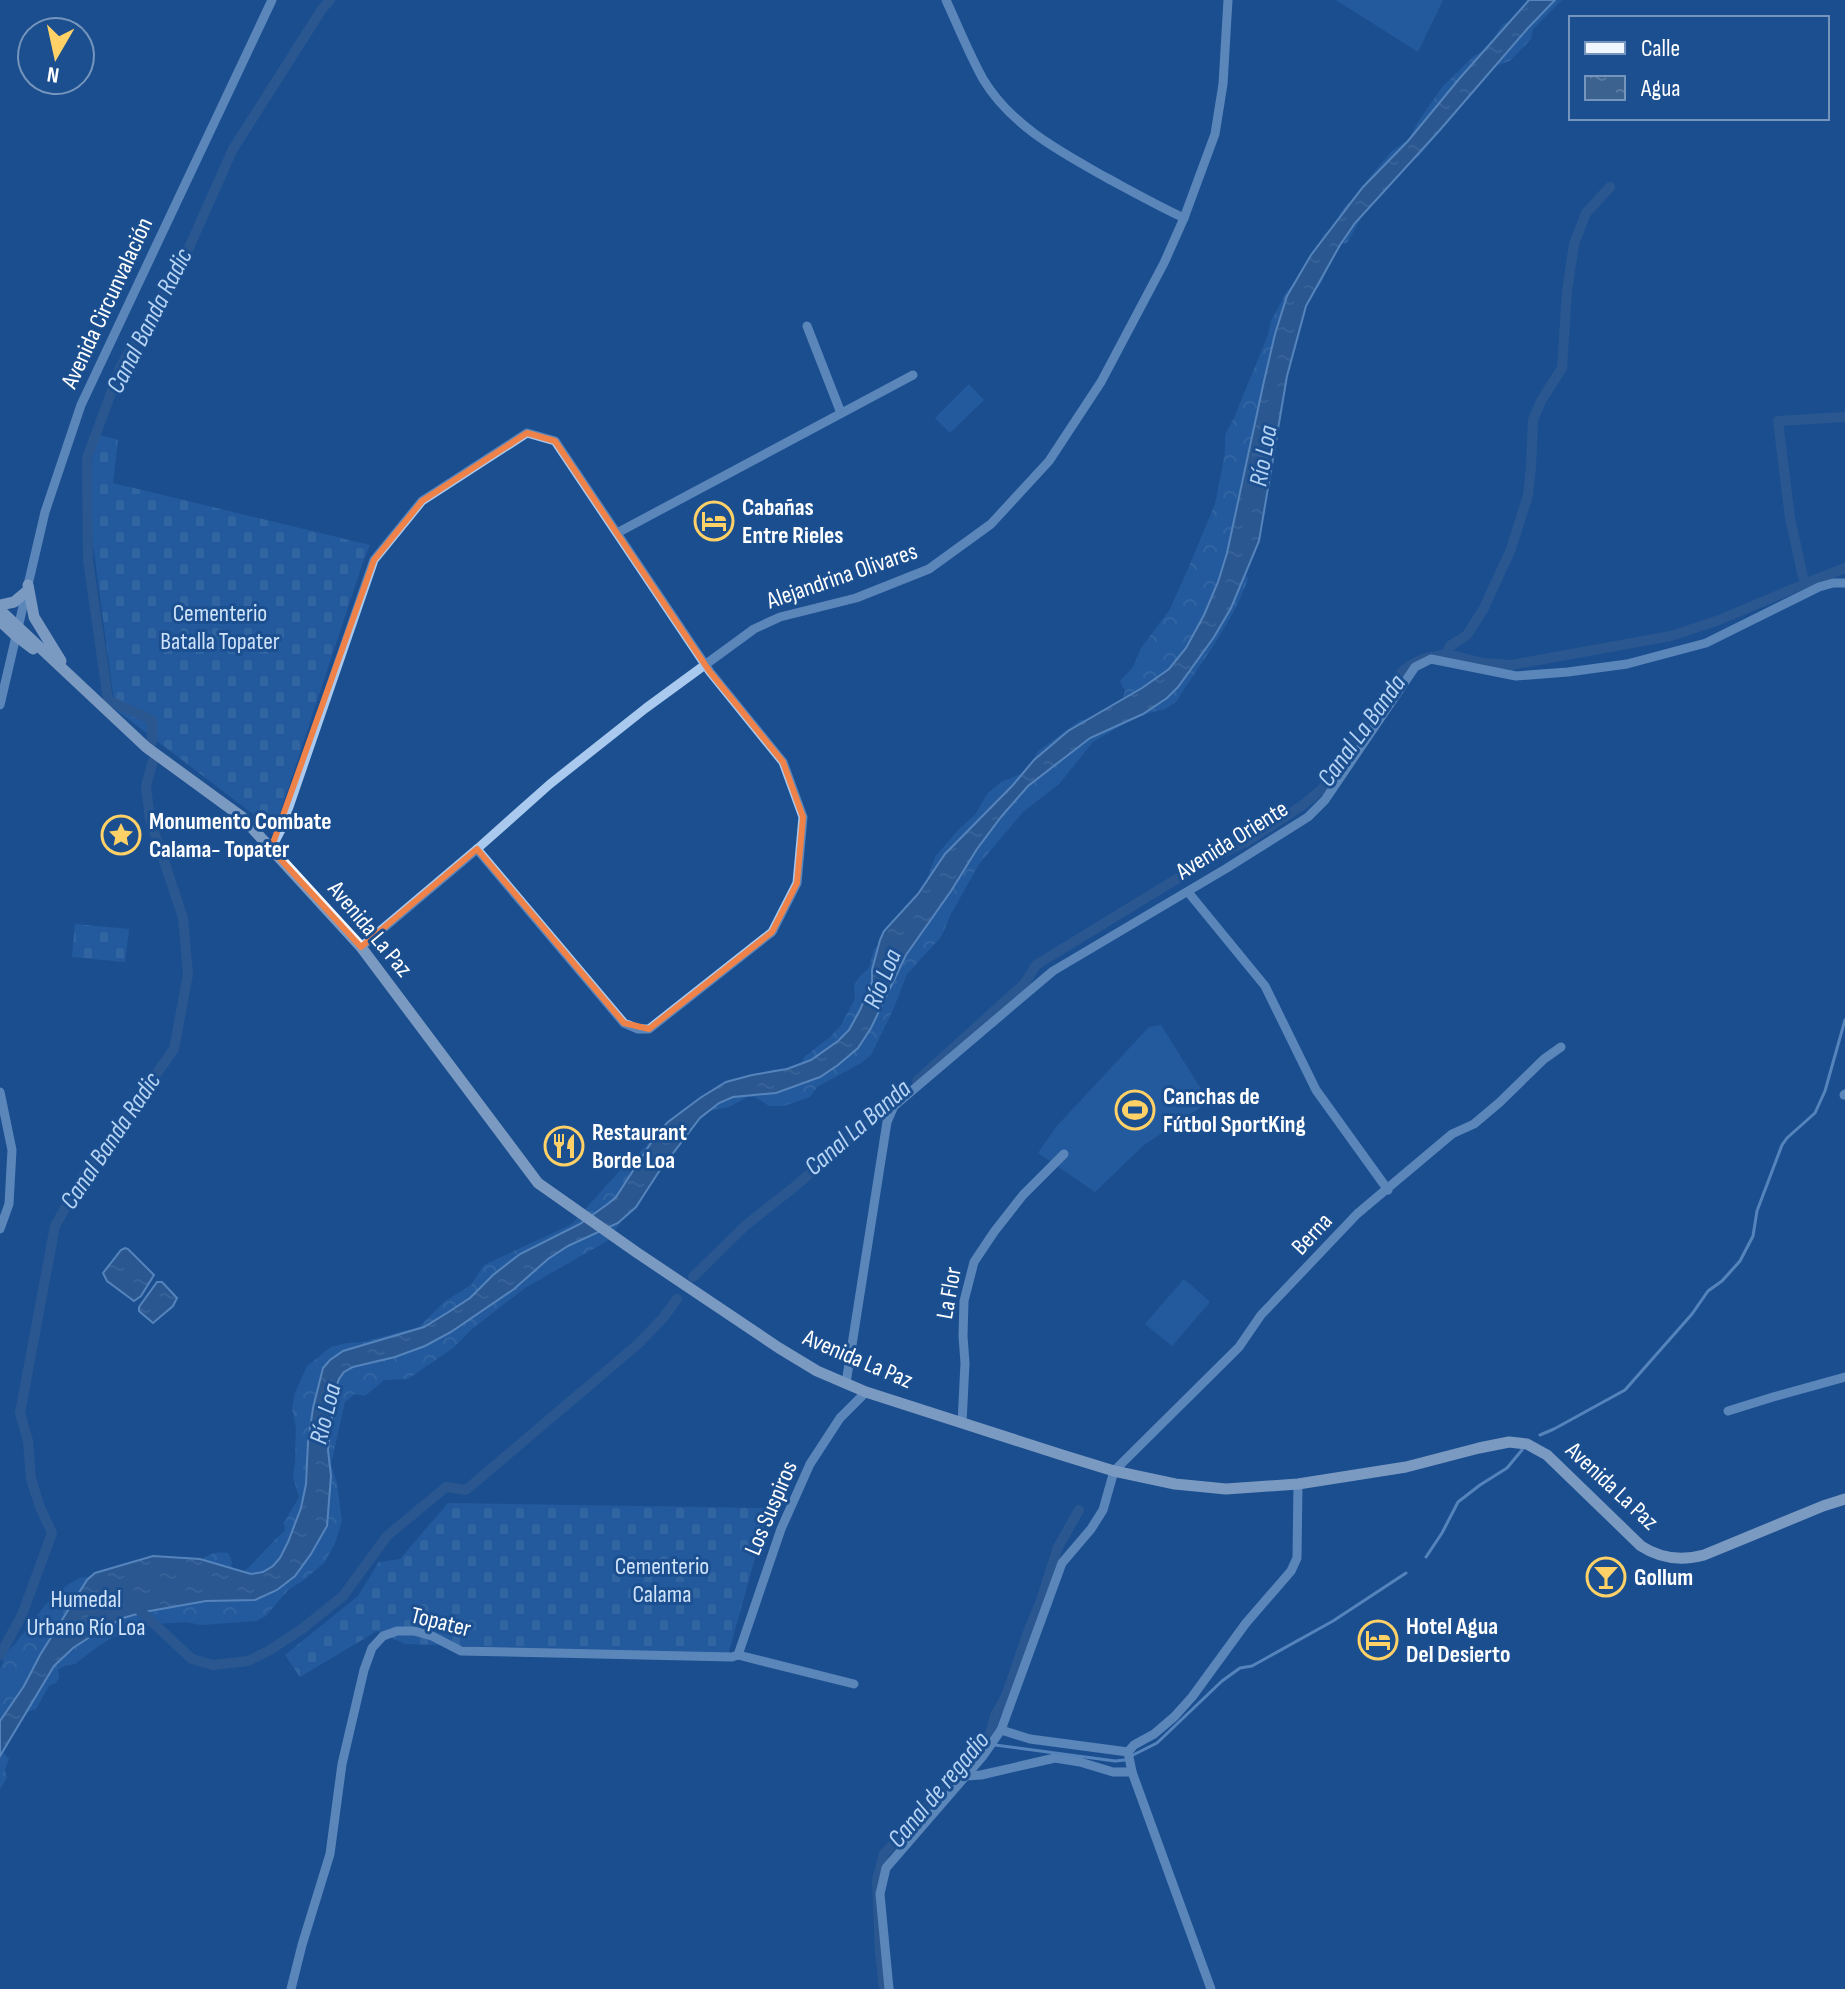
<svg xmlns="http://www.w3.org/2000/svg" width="1845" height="1989" font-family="'Sofia Sans Condensed',sans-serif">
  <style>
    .forest { fill: url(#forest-crowns) }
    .cemetery { fill: url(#cemetery-stones) }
    .pitch { fill: #2e69ad }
    .water { fill: url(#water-ripples); stroke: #9cc4f0; stroke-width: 2 }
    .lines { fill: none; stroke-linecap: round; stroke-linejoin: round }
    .stream { stroke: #9cc4f0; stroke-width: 3 }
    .canal { stroke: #3c6290; stroke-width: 10 }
    .minor { stroke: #a9c9ee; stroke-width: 9 }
    .major { stroke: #f0f6ff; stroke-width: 11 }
    .marked { fill: none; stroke: #ee8249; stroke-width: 6; stroke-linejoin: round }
    .labels { text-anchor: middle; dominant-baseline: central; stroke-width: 6; stroke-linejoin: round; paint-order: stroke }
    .street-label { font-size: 24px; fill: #fff; stroke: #1b4f8f }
    .poi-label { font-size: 24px; font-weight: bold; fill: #fff; stroke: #1b4f8f; text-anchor: start }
    .park-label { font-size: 24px; fill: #cfe3fa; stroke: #1b4f8f }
    .water-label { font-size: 26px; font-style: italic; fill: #b5d3f5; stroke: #1b4f8f }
  </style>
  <defs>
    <pattern id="forest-crowns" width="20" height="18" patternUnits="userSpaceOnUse" patternTransform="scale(2)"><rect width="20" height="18" fill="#2e69ad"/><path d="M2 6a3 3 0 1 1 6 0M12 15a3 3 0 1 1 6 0" fill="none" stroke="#4d80b9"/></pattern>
    <pattern id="cemetery-stones" width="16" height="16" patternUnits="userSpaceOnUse" patternTransform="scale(2)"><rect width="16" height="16" fill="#2e69ad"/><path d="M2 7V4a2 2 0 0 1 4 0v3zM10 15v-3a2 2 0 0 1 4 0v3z" fill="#4d80b9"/></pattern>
    <pattern id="water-ripples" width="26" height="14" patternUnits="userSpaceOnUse" patternTransform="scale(2)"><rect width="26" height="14" fill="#3c6290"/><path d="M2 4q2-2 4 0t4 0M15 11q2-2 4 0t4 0" fill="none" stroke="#597aa1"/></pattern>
  </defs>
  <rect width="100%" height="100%" fill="#1b4f8f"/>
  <path class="forest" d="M1528,0H1562L1533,29L1531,39L1511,60L1497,66L1480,81L1419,156L1397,171L1365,211L1347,243L1338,244L1321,284L1308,299L1276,371L1264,515L1258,523L1243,570L1248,579C1232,624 1201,662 1176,702L1165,709L1137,716L1093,742L1059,784L1023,812L979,864L951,914L941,937L907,974L893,1010L871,1055L861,1063L817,1087L810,1097L784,1106H769L755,1097H747L729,1107L717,1109L686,1120L609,1240L525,1288L472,1329L453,1348L408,1379L384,1380L365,1396L355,1394L345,1402L331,1464L337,1483L342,1521L335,1543L325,1562L304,1580L288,1590L266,1616L256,1621L201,1625L186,1622L154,1624L114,1637L100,1645L75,1664L65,1666L58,1670L59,1677L56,1683L49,1686L36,1709L27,1712L14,1727L2,1751L9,1759L5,1770L7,1778L0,1789V1668L3,1663V1655L14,1645L46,1604L66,1586L79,1578L95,1576L157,1561L164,1556L198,1564C207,1554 215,1551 228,1553L232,1562L230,1579C246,1577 269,1542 285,1531L284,1523L299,1497L293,1478L295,1462L296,1428L292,1409L295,1393L307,1366L331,1347L347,1343L363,1342L419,1327L444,1302L471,1285L484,1265L572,1224L623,1167L633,1159L673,1119L706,1100L712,1090L720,1084L766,1079L769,1071L775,1069L786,1073L800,1067L804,1057L830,1037L841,1025L855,999L854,986L859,977L869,968L874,949L885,939L925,885L935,857L958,830L975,815L987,794L1001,782L1026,772L1038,751L1081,720H1092L1123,699L1125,691L1120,681L1133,667L1141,648L1170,609L1188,569L1215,504L1225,453V435L1234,418L1268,335L1271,321L1287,291L1302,275L1324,234L1334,228L1340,213L1391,152L1409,139L1418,122L1443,86L1474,56L1488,48L1502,25L1511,20Z"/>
  <g class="cemetery">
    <path d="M96,434L118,440L113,483L370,545L363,562L273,834L253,814L115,709L87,499Z"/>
    <path d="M75,924L129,929L125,962L72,957Z"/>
    <path d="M448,1503L769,1508L728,1655L405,1644L377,1631L300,1677L285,1655L358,1596L379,1562L400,1559Z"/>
  </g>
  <g class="pitch">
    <path d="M1336,0H1443L1418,52Z"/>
    <path d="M969,384L984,400L950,433L935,418Z"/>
    <path d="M1161,1025L1209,1102L1144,1145L1095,1192L1038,1153L1056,1127L1149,1027Z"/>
    <path d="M1184,1279L1210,1302L1172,1346L1145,1324Z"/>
  </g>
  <g class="water">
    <path d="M1529,0H1555L1528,28L1439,131L1355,223L1340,245L1306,306L1287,376L1259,541L1231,608L1214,637L1178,687L1167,698L1143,714L1090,738L1028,786L1001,817L977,849L951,891L906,955L871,1028L858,1048L838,1065L820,1077L776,1093L733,1097L719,1103L700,1118L658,1173L636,1207L618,1223L568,1246L548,1259L514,1289L451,1332L425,1346L395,1357L353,1367L344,1372L339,1379L335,1390L328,1450L331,1476L327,1526L311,1554L295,1576L277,1590L255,1600L206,1601L144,1612L123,1618L93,1635L73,1648L54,1666L0,1756V1721L24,1686L40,1655L87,1580L95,1573L153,1556L200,1559L251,1574L263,1572L273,1566L280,1558L288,1542L301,1508L306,1484L308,1442L313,1408L323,1368L330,1360L343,1351L424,1327L447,1313L470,1298L493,1275L520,1254L580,1224L609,1203L616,1197L656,1135L668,1122L700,1098L726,1082L752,1075L787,1069L811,1060L838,1041L849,1030L860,1010L872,982V970L880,940L884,931L918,894L945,854L1013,785L1034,760L1068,731L1142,688L1169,669L1186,648L1204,615L1218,582L1227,553L1264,381L1275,334L1287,296L1311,255L1363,187L1408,141L1459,79Z"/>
    <path d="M125,1248L128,1249L154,1275L141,1296L134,1301L107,1281L103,1273L121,1250Z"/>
    <path d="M157,1282H162L177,1298L173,1306L153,1323L139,1311V1307Z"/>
  </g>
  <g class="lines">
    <g class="stream">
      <path d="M1540,1435L1554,1429L1625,1390L1692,1314L1708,1291L1722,1281L1740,1261L1753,1236L1757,1211L1782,1145L1787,1138L1815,1113L1825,1091L1845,1020"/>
      <path d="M1426,1557L1442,1533L1458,1502L1480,1485L1507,1468L1522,1450"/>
      <path d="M983,1743H986"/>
      <path d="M995,1745L1115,1761L1125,1760"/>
      <path d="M1131,1756L1157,1743L1222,1681L1240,1668L1252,1666L1333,1621L1406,1573"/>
    </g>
    <g class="canal">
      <path d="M1807,583L1845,568"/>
      <path d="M1447,654L1450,646L1467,635L1484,608L1511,549L1528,495L1531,467L1533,420L1541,401L1562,368L1567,291L1574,244L1586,213L1610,187"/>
      <path d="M152,742V720L108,700L88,560L87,458L121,366L187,252L233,149L322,9L330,0"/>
      <path d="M917,1081L1025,983L1036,965L1211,858L1246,842L1303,805L1322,789L1362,728L1402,672L1409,666L1423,659L1447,654L1483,663L1511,665L1671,636L1719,620L1807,583L1803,577L1790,518L1778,421L1845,417"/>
      <path d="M693,1277L746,1225L793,1188L899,1097"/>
      <path d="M134,1605L192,1659L213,1665L248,1661L270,1650L302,1629L343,1596L387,1536L446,1487L466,1490L638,1344L663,1318L677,1299"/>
      <path d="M0,1655L22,1615L52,1533L40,1507L31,1479L28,1441L20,1413L55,1226L82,1178L174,1049L188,974L183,918L150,819L146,786L153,761"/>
      <path d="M884,1989L880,1952L877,1880L884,1854L977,1751L990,1734L995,1716L1006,1696L1030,1627L1040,1603L1058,1547L1079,1510"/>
    </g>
    <g class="minor">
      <path d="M946,0C958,26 969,54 983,79C1011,126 1061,152 1107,178C1133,192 1158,206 1184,218"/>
      <path d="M807,326L841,413"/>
      <path d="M617,533L913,375"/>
      <path d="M0,705L45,512L81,405L272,0"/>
      <path d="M271,849L281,830L374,560L422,501L527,433L555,441L710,672L783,762L803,817L797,883L772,932L649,1029H638L624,1023L477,849"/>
      <path d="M1188,892L1265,986L1316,1090L1388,1190"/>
      <path d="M361,947L477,849L550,784L646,708L754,629L780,617L856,598L929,569L991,524L1049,461L1101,382L1164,263L1184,218L1215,134L1223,84L1228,0"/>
      <path d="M0,1092L12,1150L9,1204L0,1229"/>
      <path d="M1844,1095L1845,1094"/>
      <path d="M846,1383L887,1122L894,1106L1053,971L1227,868L1308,817L1325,800L1415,667L1431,659L1516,676L1568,672L1627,664L1706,643L1819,587L1833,583H1845"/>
      <path d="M1728,1411L1773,1397L1845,1377"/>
      <path d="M962,1423L965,1363L963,1336L964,1301L974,1262L994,1232L1023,1195L1064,1154"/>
      <path d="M738,1655L781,1529L810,1464L840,1418L866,1392"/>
      <path d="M1001,1730L1030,1739L1128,1752L1134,1745L1154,1734L1174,1717L1192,1697L1246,1623L1291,1571L1297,1558L1298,1484"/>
      <path d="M1128,1752L1132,1772L1211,1989"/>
      <path d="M966,1776L981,1775L1055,1758L1080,1762L1113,1772H1132"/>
      <path d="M291,1989L302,1945L330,1854L342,1764L364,1670L372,1648L383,1636L397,1631H414L432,1636L461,1651L732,1657L738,1655L854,1684"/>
      <path d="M889,1989L880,1894L886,1868L983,1756L1001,1730L1062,1563L1091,1529L1103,1510L1114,1471L1239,1347L1261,1315L1357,1214L1452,1134L1474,1124L1500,1102L1544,1059L1561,1047"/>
    </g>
    <g class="major">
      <path d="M28,585L34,617L61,661"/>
      <path d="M0,605L14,602L26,592"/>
      <path d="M0,610L146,747L242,817L361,947L538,1183L636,1252L779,1348L817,1371L866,1392L1062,1455L1114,1471L1175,1484L1226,1489L1298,1484L1406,1467L1479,1448L1509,1442L1527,1444L1547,1455L1641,1546C1661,1559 1682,1561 1704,1555L1823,1506L1845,1499"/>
      <path d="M0,621L16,636L33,649"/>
    </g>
  </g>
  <path d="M0 0H1845V1989H0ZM527,433L555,441L710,672L783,762L803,817L797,883L772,932L649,1029L624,1023L477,849L361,947L271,849L374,560L422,501Z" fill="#1b4f8f" fill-opacity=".55" fill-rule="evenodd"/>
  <path class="marked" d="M527,433L555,441L710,672L783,762L803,817L797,883L772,932L649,1029L624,1023L477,849L361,947L271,849L374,560L422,501Z"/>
  <defs>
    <symbol id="hotel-ring" viewBox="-11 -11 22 22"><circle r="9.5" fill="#1b4f8f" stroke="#ffd166" stroke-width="1.5"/><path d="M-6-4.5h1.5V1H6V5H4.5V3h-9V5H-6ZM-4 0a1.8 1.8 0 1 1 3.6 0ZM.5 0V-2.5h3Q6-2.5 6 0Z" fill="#ffd166"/></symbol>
    <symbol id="sight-ring" viewBox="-11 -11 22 22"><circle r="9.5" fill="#1b4f8f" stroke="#ffd166" stroke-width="1.5"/><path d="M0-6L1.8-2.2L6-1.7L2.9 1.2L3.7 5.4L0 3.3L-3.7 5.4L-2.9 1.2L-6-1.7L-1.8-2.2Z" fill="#ffd166"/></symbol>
    <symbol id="stadium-ring" viewBox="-11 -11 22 22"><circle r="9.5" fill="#1b4f8f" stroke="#ffd166" stroke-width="1.5"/><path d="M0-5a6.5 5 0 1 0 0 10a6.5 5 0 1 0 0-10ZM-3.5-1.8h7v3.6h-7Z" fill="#ffd166"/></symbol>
    <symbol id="restaurant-ring" viewBox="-11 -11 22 22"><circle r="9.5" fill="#1b4f8f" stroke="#ffd166" stroke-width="1.5"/><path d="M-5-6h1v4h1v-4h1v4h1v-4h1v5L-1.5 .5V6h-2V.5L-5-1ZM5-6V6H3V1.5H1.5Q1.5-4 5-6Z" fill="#ffd166"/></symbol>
    <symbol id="bar-ring" viewBox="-11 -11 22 22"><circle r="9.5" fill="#1b4f8f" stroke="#ffd166" stroke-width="1.5"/><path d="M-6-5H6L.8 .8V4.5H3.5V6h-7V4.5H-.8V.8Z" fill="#ffd166"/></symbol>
  </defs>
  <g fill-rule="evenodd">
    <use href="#hotel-ring" x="692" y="499" width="44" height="44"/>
    <use href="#sight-ring" x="99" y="813" width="44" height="44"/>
    <use href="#stadium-ring" x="1113" y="1088" width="44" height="44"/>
    <use href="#restaurant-ring" x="542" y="1124" width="44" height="44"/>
    <use href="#bar-ring" x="1584" y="1555" width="44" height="44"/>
    <use href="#hotel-ring" x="1356" y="1618" width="44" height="44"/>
  </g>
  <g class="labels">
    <g class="street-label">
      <text transform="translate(107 303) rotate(-65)">Avenida Circunvalación</text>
      <text transform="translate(842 576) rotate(-19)">Alejandrina Olivares</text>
      <text transform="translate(1232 840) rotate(-32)">Avenida Oriente</text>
      <text transform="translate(370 929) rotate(50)">Avenida La Paz</text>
      <text transform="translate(1312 1234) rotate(-47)">Berna</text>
      <text transform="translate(949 1293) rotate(-80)">La Flor</text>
      <text transform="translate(858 1359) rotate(23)">Avenida La Paz</text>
      <text transform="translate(1612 1486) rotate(43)">Avenida La Paz</text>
      <text transform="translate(771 1508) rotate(-67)">Los Suspiros</text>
      <text transform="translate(441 1622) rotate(14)">Topater</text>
    </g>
    <g class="poi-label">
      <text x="742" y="507">Cabañas<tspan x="742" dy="28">Entre Rieles</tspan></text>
      <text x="149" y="821">Monumento Combate<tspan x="149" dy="28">Calama- Topater</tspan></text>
      <text x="1163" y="1096">Canchas de<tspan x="1163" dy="28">Fútbol SportKing</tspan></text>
      <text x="592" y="1132">Restaurant<tspan x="592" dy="28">Borde Loa</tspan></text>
      <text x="1634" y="1577">Gollum</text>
      <text x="1406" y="1626">Hotel Agua<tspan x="1406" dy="28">Del Desierto</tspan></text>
    </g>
    <g class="park-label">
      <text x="220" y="613">Cementerio<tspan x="220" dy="28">Batalla Topater</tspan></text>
      <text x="662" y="1566">Cementerio<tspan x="662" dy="28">Calama</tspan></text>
      <text x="86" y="1599">Humedal<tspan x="86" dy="28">Urbano Río Loa</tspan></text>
    </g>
    <g class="water-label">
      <text transform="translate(150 321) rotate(-63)">Canal Banda Radic</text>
      <text transform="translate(1264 456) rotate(-80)">Río Loa</text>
      <text transform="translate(1362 731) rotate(-54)">Canal La Banda</text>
      <text transform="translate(883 979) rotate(-68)">Río Loa</text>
      <text transform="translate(858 1128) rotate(-41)">Canal La Banda</text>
      <text transform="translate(111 1141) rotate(-56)">Canal Banda Radic</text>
      <text transform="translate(326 1414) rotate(-76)">Río Loa</text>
      <text transform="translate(939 1790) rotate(-50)">Canal de regadio</text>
    </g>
  </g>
  <rect x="1569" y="16" width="260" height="104" fill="#1b4f8f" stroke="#7695bc" stroke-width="2"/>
  <rect x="1585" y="42" width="40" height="12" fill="#f0f6ff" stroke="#7695bc" stroke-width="2"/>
  <text x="1641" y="56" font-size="24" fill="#ffffff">Calle</text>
  <rect x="1585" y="76" width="40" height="24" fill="url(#water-ripples)" stroke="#7695bc" stroke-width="2"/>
  <text x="1641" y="96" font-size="24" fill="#ffffff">Agua</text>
  <g transform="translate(56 56) rotate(189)"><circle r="38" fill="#1b4f8f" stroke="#7695bc" stroke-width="2"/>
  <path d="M0-6L14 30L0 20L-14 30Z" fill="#ffd166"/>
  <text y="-12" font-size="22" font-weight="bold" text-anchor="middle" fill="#ffffff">N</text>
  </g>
</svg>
